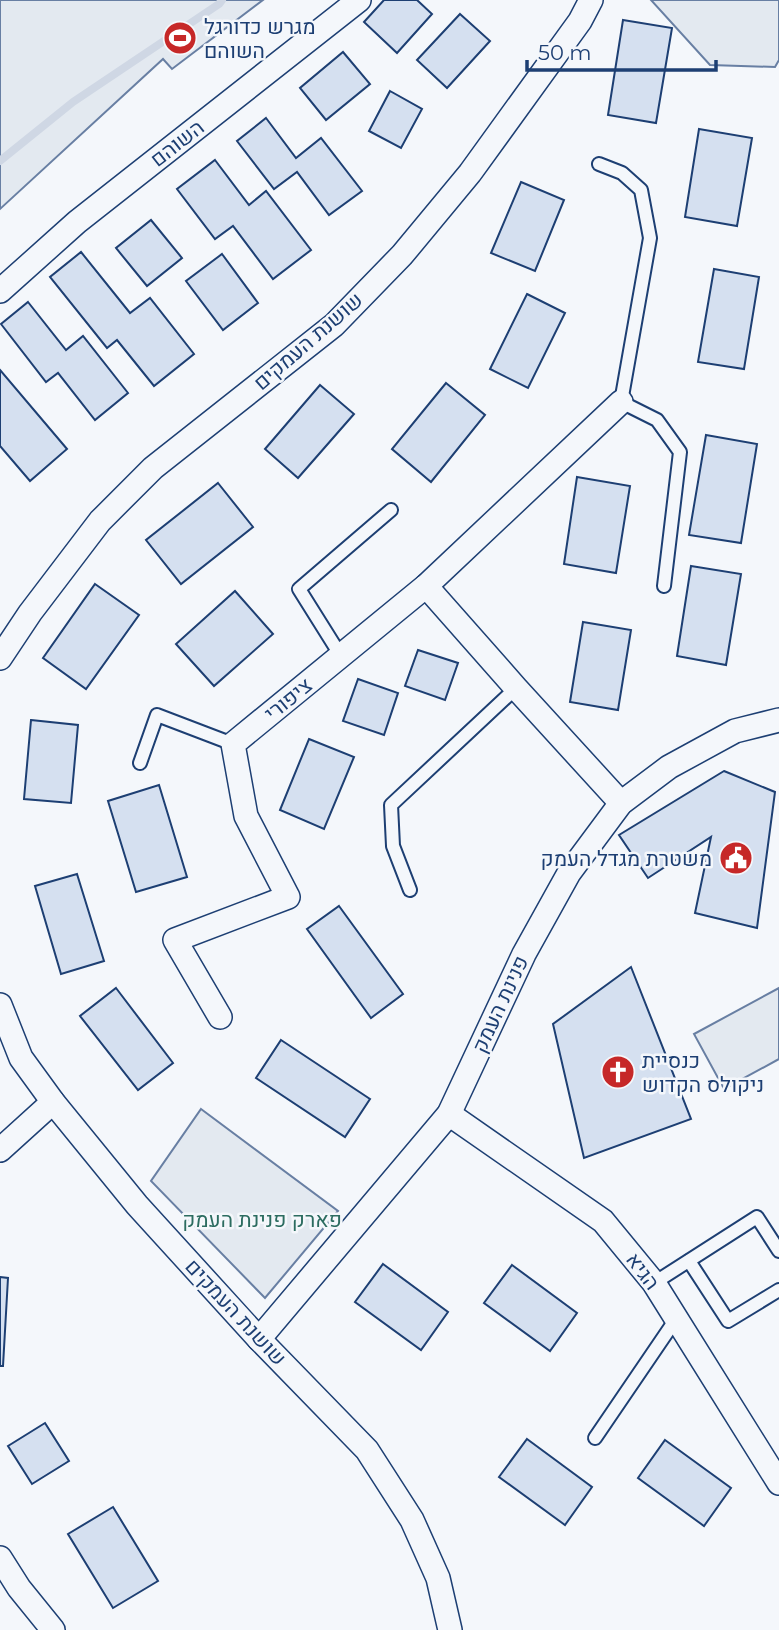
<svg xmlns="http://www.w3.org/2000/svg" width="779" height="1630" font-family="Montserrat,Heebo,sans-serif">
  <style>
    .green { fill: #e3e9f0; stroke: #687fa3; stroke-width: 2 }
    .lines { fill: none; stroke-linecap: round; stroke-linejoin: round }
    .stream { stroke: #cfd7e4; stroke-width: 8 }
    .building { fill: #d5e0f0; stroke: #1d3f73; stroke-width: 2 }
    .lane-casing { stroke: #1d3f73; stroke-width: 16 }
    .street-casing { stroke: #1d3f73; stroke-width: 26 }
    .lane { stroke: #f4f7fb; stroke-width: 12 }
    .street { stroke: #f4f7fb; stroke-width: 23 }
    .labels { text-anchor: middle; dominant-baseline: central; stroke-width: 5; stroke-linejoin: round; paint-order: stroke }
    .poi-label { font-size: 21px; fill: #1d3f73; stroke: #f4f7fb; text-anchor: start }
    .street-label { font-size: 21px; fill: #1d3f73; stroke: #f4f7fb }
    .park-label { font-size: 21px; fill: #2c6c60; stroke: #f4f7fb }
  </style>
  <rect width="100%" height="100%" fill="#f4f7fb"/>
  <g class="green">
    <path d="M0,0H263L172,69L163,59L0,209Z"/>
    <path d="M651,0H779V60L775,67L710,65Z"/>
    <path d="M779,988V1059L724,1089L694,1034Z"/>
    <path d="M201,1109L338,1211L265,1298L151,1181Z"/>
  </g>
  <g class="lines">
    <path class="stream" d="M0,161L73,102L219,4L222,0"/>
  </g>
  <g class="building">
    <path d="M384,0H417L432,14L397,53L364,22Z"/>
    <path d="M460,14L490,41L447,88L417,60Z"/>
    <path d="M623,20L672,28L656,123L608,115Z"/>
    <path d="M343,52L370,84L326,120L300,88Z"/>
    <path d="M390,91L422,109L401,148L369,131Z"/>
    <path d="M266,118L296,158L321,138L362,191L329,215L297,172L274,189L237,141Z"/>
    <path d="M699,129L752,138L737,226L685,217Z"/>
    <path d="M215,160L249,205L266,191L311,250L273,279L233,226L215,239L177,189Z"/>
    <path d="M521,182L564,200L535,271L491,253Z"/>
    <path d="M151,220L182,258L147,286L116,248Z"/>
    <path d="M81,252L130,313L150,298L194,354L154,386L117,340L107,348L50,277Z"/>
    <path d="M222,254L258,303L223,330L186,281Z"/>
    <path d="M714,269L759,277L744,369L698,362Z"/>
    <path d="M527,294L565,313L528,388L490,369Z"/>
    <path d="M28,302L66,350L83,336L128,393L95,420L58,373L46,382L1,324Z"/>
    <path d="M0,370L67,449L30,481L0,446Z"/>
    <path d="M446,383L485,415L431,482L392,449Z"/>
    <path d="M320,385L354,414L298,478L265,449Z"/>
    <path d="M706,435L757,444L741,543L689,535Z"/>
    <path d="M577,477L630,486L616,573L564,564Z"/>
    <path d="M218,483L253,527L181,584L146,540Z"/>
    <path d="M691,566L741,574L726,665L677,656Z"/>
    <path d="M95,584L139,615L86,689L43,658Z"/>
    <path d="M235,591L273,634L214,686L176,644Z"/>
    <path d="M583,622L631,630L618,710L570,702Z"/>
    <path d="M418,650L458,663L445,700L405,686Z"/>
    <path d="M358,679L398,693L384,735L343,721Z"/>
    <path d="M31,720L78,725L71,803L24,799Z"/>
    <path d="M309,739L354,757L324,829L280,810Z"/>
    <path d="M724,771L775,792L757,928L695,913L711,837L648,878L619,835Z"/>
    <path d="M159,785L187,877L136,892L108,801Z"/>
    <path d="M77,874L104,961L61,974L35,886Z"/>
    <path d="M339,906L403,994L371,1018L307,929Z"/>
    <path d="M631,967L691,1119L584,1158L553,1024Z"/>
    <path d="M116,988L173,1063L138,1090L80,1016Z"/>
    <path d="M281,1040L370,1099L345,1137L256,1078Z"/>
    <path d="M383,1264L448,1312L421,1350L355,1302Z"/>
    <path d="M512,1265L577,1313L550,1351L484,1303Z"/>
    <path d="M0,1277L8,1278L3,1366H0Z"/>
    <path d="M45,1423L69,1461L32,1484L8,1446Z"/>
    <path d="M527,1439L592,1487L565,1525L499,1477Z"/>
    <path d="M665,1440L731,1488L704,1526L638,1478Z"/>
    <path d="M113,1507L158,1581L113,1608L68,1534Z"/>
  </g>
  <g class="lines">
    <defs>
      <g id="lane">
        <path d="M599,164L622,173L641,190L650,238L621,402L657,420L680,452L664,586"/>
        <path d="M341,656L299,589L391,510"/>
        <path d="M140,763L157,715L233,744"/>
        <path d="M410,890L393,846L391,805L516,688"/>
        <path d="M689,1261L728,1321L779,1290"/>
        <path d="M654,1283L757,1217L779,1251"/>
        <path d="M595,1438L676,1319"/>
      </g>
      <g id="street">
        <path d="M0,291L77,222L359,0"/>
        <path d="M426,586L516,688L621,803"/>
        <path d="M0,658L30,613L100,521L153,468L334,325L402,255L470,173L580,21L591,0"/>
        <path d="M0,1005L21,1058L53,1102L137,1205L259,1339L367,1450L412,1520L438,1578L450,1630"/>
        <path d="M220,1017L175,940L288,897L246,816L233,744L426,586L621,402"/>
        <path d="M449,1114L603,1221L654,1283L779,1483"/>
        <path d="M0,1150L53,1102"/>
        <path d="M259,1339L449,1114L524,954L569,873L621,803L669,767L735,731L779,720"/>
        <path d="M0,1558L19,1588L53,1630"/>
      </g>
    </defs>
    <use href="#lane" class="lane-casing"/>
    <use href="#street" class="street-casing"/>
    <use href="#lane" class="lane"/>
    <use href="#street" class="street"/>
  </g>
  <defs>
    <symbol id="stadium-disc" viewBox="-11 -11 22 22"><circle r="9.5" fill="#c62828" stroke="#f4f7fb"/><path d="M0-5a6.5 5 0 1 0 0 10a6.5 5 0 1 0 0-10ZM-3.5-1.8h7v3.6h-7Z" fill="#fff"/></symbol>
    <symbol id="civic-disc" viewBox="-11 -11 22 22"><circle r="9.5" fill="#c62828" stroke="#f4f7fb"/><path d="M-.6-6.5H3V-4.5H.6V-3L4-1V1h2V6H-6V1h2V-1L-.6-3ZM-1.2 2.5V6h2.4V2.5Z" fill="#fff"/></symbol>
    <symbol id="church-disc" viewBox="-11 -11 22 22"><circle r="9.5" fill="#c62828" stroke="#f4f7fb"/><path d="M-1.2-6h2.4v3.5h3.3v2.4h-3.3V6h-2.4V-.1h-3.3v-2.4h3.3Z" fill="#fff"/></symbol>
  </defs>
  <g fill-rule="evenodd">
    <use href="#stadium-disc" x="161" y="19" width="38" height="38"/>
    <use href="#civic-disc" x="717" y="839" width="38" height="38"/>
    <use href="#church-disc" x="599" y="1053" width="38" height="38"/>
  </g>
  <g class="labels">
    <g class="poi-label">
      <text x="204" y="26">מגרש כדורגל<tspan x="204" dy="24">השוהם</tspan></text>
      <text x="712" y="858" text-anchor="end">משטרת מגדל העמק</text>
      <text x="642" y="1060">כנסיית<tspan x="642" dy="24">ניקולס הקדוש</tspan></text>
    </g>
    <g class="street-label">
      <text transform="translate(177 143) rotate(-38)">השוהם</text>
      <text transform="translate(308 341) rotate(-41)">שושנת העמקים</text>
      <text transform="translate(288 699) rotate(-39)">ציפורי</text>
      <text transform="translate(500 1004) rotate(-65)">פנינת העמק</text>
      <text transform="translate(643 1271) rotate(53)">הגיא</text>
      <text transform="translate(236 1312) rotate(47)">שושנת העמקים</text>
    </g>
    <g class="park-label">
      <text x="262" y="1219">פארק פנינת העמק</text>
    </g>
  </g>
  <path d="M527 60v10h189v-10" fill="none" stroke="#1d3f73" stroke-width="3.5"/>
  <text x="538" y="60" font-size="21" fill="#1d3f73" stroke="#f4f7fb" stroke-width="5" paint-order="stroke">50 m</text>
</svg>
